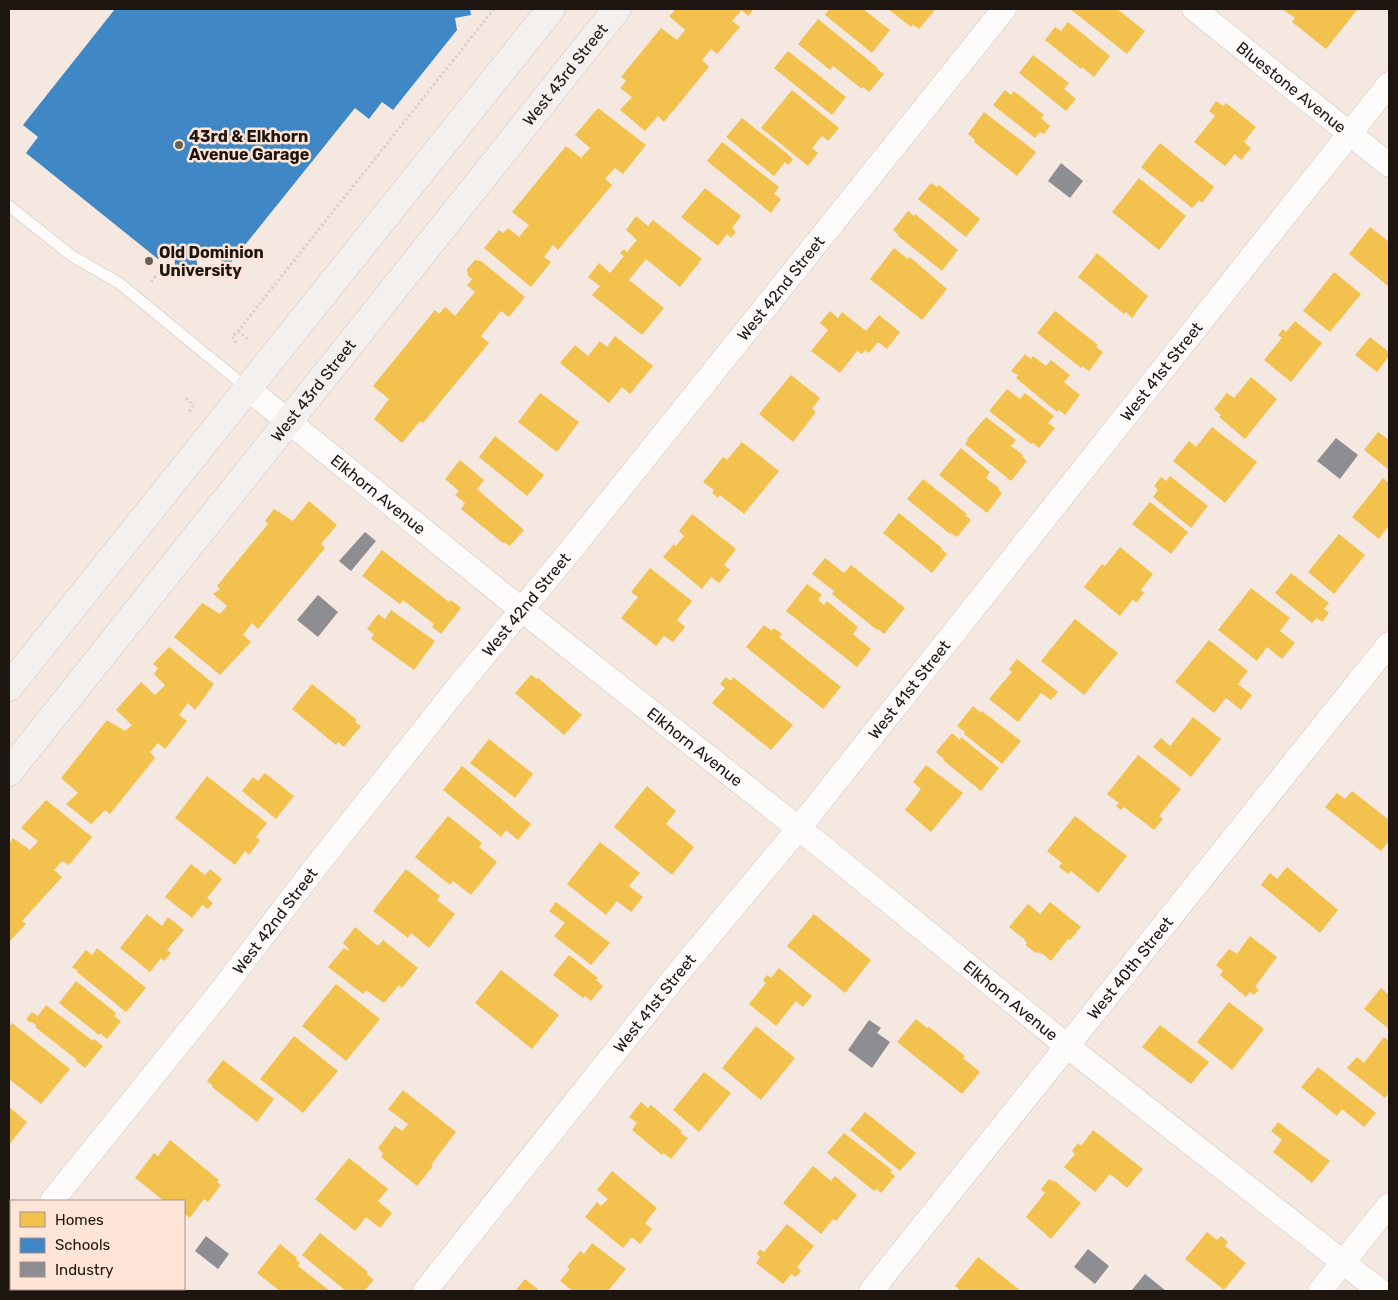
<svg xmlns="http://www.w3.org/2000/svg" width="1398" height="1300" font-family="Rubik,sans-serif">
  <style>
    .homes { fill: #f2c14e }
    .schools { fill: #3f88c5 }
    .industry { fill: #8d8d92 }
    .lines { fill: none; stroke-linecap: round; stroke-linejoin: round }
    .lane-casing { stroke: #d0c5bf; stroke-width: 12 }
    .street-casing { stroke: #d0c5bf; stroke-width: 25 }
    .secondary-casing { stroke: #d0c5bf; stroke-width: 29 }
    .path { stroke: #d6d3d1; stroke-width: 3; stroke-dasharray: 2.5 2.5; stroke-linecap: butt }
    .lane { stroke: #fefcfa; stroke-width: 11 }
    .street { stroke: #fefcfa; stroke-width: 24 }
    .secondary { stroke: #f4f0ee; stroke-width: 28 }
    .poi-dot { fill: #695f59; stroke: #fee5d7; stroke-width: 2 }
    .labels { text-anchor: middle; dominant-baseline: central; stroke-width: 5; stroke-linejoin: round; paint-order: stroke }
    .street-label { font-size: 16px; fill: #1d1510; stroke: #fee5d7 }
    .poi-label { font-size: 16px; font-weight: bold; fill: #1d1510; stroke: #fee5d7; text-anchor: start }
  </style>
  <rect width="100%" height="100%" fill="#f5e8e0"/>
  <g class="homes">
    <path d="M676,9H754L748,16L742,10L732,21L740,27L717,54L711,49L702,60L709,67L664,122L658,116L645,131L620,110L632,97L620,88L626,81L621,77L661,28L677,40L685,30L669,16Z"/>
    <path d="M829,9H863L890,30L872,53L825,15Z"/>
    <path d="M888,9H931L934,11L919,29L913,25L911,27Z"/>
    <path d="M1070,9H1117L1145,31L1127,54Z"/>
    <path d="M1282,9H1356L1357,10L1326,49L1292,22L1295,18Z"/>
    <path d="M818,19L878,68L877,69L884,74L869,92L863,87L862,89L833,66L830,70L798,44Z"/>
    <path d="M1068,22L1110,56L1094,77L1082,67L1081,69L1045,40L1055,27L1061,31Z"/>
    <path d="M788,51L846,97L832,115L774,68Z"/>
    <path d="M1033,55L1069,83L1064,89L1076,99L1066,111L1019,73Z"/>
    <path d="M792,90L839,128L828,141L822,136L812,148L818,153L808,166L761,128Z"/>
    <path d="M1005,90L1011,95L1014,91L1044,115L1041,118L1050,126L1044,134L1040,132L1035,138L993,105Z"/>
    <path d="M1216,101L1223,106L1226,103L1256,127L1244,142L1251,148L1241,160L1235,154L1225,166L1194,142L1215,116L1209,111Z"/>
    <path d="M598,108L646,145L623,174L615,168L605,179L612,185L558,250L553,245L544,257L551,262L531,287L484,248L499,230L503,233L508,228L519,237L529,225L512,212L566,146L581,158L590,148L575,135Z"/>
    <path d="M984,112L1036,152L1017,176L974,142L975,140L968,134Z"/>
    <path d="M742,118L790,156L793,160L788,165L785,162L774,176L726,137Z"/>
    <path d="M722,142L779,187L774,194L781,199L771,213L707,161Z"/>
    <path d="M1160,143L1214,187L1202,203L1199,200L1192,208L1141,167Z"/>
    <path d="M1139,178L1186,216L1159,250L1112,212Z"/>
    <path d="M931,183L937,187L939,185L980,219L966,237L918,199Z"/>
    <path d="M705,188L741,216L732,228L736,232L731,238L727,234L718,246L681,217Z"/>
    <path d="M908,211L914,216L915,214L958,250L942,271L898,236L899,235L893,230Z"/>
    <path d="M636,216L648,226L653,220L702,259L680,287L646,259L629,280L664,308L642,335L592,295L600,286L588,277L599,263L610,273L624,256L620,253L624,249L627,252L637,240L626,230Z"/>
    <path d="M1370,227L1389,242L1388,286L1349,254Z"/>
    <path d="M894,248L908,259L910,257L947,289L922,320L870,279Z"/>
    <path d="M1097,253L1148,296L1132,318L1126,312L1124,314L1078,277Z"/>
    <path d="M475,260L481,261L525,297L509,317L501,311L481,336L489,343L423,423L420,421L402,443L374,419L389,399L373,386L435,310L439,314L445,307L455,316L475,292L467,285L472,279L468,276L467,269Z"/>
    <path d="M1334,272L1361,294L1330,332L1303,311Z"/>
    <path d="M830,311L838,318L842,312L866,331L879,315L900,332L887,349L878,342L869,353L865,350L862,354L857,351L840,373L811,351L828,330L820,323Z"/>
    <path d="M1055,311L1098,345L1096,347L1103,352L1089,371L1082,366L1081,368L1037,333Z"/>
    <path d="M1295,321L1322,343L1291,382L1264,360L1282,338L1278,335L1283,329L1286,332Z"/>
    <path d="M615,336L653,366L630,394L622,387L609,403L560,363L575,345L588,356L600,341L607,347Z"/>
    <path d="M1370,337L1389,352V356L1377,372L1355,355Z"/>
    <path d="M1025,354L1031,359L1033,356L1046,366L1051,360L1070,375L1064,382L1080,395L1065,415L1059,410L1057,412L1016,378L1018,375L1011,371Z"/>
    <path d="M791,375L820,398L812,409L816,412L793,442L759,414Z"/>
    <path d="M1251,377L1277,399L1245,439L1219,417L1221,415L1214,409L1227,393L1234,398Z"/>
    <path d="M1007,389L1020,399L1025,393L1054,416L1048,423L1055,428L1039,448L1033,443L1031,444L989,411Z"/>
    <path d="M540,393L579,422L557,452L518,422Z"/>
    <path d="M986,417L1016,440L1011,446L1023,455L1022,457L1027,461L1011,481L965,444L968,440L967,439Z"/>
    <path d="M1212,427L1257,462L1225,503L1173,461L1189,441L1196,447Z"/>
    <path d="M1378,432L1389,440V470L1364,450Z"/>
    <path d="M495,436L544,475L527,496L479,457Z"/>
    <path d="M742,442L779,471L744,514L720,495L718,498L712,493L714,490L703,482L723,457L727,460Z"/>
    <path d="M961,448L990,472L986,478L999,488L998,489L1002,493L987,513L939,475Z"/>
    <path d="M460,460L484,480L477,489L524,530L510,546L504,542L503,543L461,509L465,503L455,495L459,491L445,479Z"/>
    <path d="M1170,476L1208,506L1191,528L1153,497L1158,490L1154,486L1161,477L1166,481Z"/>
    <path d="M1383,478L1389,483V530L1387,528L1379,539L1352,517Z"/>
    <path d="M923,479L967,514L965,515L971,520L957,537L951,533L950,534L907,499Z"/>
    <path d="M309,501L337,525L321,544L325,548L258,629L252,623L243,635L251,642L220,675L174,637L202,603L220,614L227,606L213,594L220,589L217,586L268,524L265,521L274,509L293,521Z"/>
    <path d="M1150,502L1188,532L1171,554L1132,524Z"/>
    <path d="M899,513L942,548L941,549L947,554L932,573L883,533Z"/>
    <path d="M692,514L736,549L724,565L730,570L719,583L711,577L702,589L663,557L674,544L676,546L684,536L679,531Z"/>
    <path d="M1339,534L1365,555L1334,594L1308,572Z"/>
    <path d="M1120,547L1153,574L1141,590L1144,593L1136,603L1133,599L1120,616L1084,587L1102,564L1105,566Z"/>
    <path d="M382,550L449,602L451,600L461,608L441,634L432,627L434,624L403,600L400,604L362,576Z"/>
    <path d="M825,558L844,573L851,565L905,608L884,634L878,629L877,630L832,594L834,591L812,574Z"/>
    <path d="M650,568L692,601L677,620L685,627L673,642L664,636L656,646L621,618L638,597L631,592Z"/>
    <path d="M1291,573L1329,603L1324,609L1329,613L1322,622L1317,618L1312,623L1275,593Z"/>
    <path d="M807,584L822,595L818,600L824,605L827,601L858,627L853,634L871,649L857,667L786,611Z"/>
    <path d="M1251,588L1290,618L1280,631L1295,643L1282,659L1267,647L1257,661L1218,630Z"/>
    <path d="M391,610L435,641L414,670L371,639L374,634L367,629L378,614L385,619Z"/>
    <path d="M1075,619L1118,653L1084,695L1041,661Z"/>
    <path d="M764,625L772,631L774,628L782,634L779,637L841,687L823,709L746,647Z"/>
    <path d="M1209,640L1248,671L1238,684L1252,695L1241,710L1226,698L1214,713L1175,682Z"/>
    <path d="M169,647L214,684L195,710L188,703L179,715L187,721L165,749L158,743L150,752L155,758L110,814L105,810L91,824L66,804L78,793L61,778L107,720L125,731L132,725L116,710L141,682L155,695L165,685L154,674L158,668L153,664Z"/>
    <path d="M1017,659L1058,692L1051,700L1041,693L1018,722L989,699L1012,672L1009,669Z"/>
    <path d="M531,675L537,679L538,678L582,715L564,735L515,693Z"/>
    <path d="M726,677L731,681L733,677L793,725L771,750L712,703L725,688L720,684Z"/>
    <path d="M312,684L357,720L355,722L361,726L344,747L338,742L336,745L292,709Z"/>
    <path d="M973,706L981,713L982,711L1021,741L1002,764L964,734L965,732L957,726Z"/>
    <path d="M1193,717L1221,739L1191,777L1153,747L1161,738L1170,746Z"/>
    <path d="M952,733L960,740L961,737L999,768L981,791L943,760L944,759L936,752Z"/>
    <path d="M489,739L533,774L515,798L470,763Z"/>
    <path d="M1138,755L1181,789L1159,816L1163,819L1154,830L1124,807L1121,810L1116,806L1119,803L1107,794Z"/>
    <path d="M926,765L963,793L931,832L905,810L921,789L913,782Z"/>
    <path d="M462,766L531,824L518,840L506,830L501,837L443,790Z"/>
    <path d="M265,773L294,796L276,819L242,791L253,777L258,781Z"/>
    <path d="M207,776L267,823L256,837L260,840L249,855L245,851L235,865L175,818Z"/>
    <path d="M647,786L676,811L666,824L694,847L672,875L614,827Z"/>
    <path d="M1352,791L1389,820V841L1381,851L1325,807L1337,793L1345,799Z"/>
    <path d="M46,800L92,837L69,865L62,861L54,870L62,877L22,921L26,924L9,942V844L13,838L30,850L38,841L21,828Z"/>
    <path d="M448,816L482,843L479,847L497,862L471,895L453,881L450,885L415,857Z"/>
    <path d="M1075,816L1127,856L1098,893L1071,871L1068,874L1059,867L1062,863L1047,851Z"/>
    <path d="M600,842L640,873L629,886L643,897L631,912L617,901L606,915L567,884Z"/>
    <path d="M191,864L205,875L210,869L222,879L207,898L213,903L208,909L202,905L192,918L165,897Z"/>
    <path d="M1287,867L1338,910L1320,933L1261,885L1270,873L1277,879Z"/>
    <path d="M406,869L440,896L437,900L455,914L429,948L411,933L408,938L373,911Z"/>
    <path d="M556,902L610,943L591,965L554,936L565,923L549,911Z"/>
    <path d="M1050,902L1081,927L1070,940L1068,939L1051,961L1043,954L1037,952L1036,953L1025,945L1027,943L1024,939L1009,927L1028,904L1040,914Z"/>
    <path d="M147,914L162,926L168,917L184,930L167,950L171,953L164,961L161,958L150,972L120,948Z"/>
    <path d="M814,914L871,960L845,993L787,946Z"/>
    <path d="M355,927L378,946L383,940L418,968L402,988L399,985L384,1003L366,990L363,994L328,967L344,948L348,951L349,949L343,943Z"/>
    <path d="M1250,936L1277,957L1255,987L1259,990L1254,995L1250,992L1246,997L1220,975L1223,971L1216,965L1229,949L1237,954Z"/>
    <path d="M97,948L146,988L126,1012L77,972L78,971L72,967L86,950L92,955Z"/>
    <path d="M569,955L598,978L596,980L603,986L591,1001L585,996L583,998L553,975Z"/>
    <path d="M779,968L812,996L803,1007L796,1001L776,1026L749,1004L766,983L763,980L767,975L771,978Z"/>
    <path d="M501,970L559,1015L532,1049L475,1003Z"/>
    <path d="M76,981L116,1013L114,1016L121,1021L107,1039L100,1033L99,1035L59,1003Z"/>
    <path d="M336,984L380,1019L346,1061L302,1026Z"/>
    <path d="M1381,988L1389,995V1029L1364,1009Z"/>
    <path d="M1229,1002L1264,1029L1232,1070L1197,1042Z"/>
    <path d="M46,1005L93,1041L94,1039L103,1046L85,1068L76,1061L77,1060L35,1027L37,1026L32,1022L31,1023L26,1019L32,1012L38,1016Z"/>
    <path d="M916,1019L927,1028L929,1027L965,1056L963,1058L980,1072L962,1094L897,1042Z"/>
    <path d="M12,1023L70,1069L41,1104L9,1079V1027Z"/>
    <path d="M1160,1025L1209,1062L1191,1084L1142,1047Z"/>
    <path d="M756,1026L795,1058L761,1100L722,1068Z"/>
    <path d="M294,1036L338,1071L303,1113L260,1079Z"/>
    <path d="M1384,1037L1389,1041V1093L1385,1098L1347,1068L1357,1057L1364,1063Z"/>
    <path d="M223,1060L274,1099L257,1122L212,1087L213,1086L207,1081Z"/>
    <path d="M1318,1067L1376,1113L1364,1127L1342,1109L1337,1116L1301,1087Z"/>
    <path d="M704,1072L731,1093L699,1132L673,1110Z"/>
    <path d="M403,1090L456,1132L431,1165L433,1166L417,1186L381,1157L383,1153L378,1148L395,1126L402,1131L408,1124L388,1109Z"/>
    <path d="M641,1102L648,1108L651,1105L682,1131L680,1133L688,1138L671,1159L664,1153L662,1155L632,1130L637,1123L629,1117Z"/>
    <path d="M9,1107L27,1122L9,1145Z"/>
    <path d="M865,1112L916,1153L900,1171L850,1130Z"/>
    <path d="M1278,1122L1330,1161L1312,1183L1273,1152L1282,1140L1271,1131Z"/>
    <path d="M1093,1130L1143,1169L1127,1188L1110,1174L1095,1192L1064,1167L1075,1154L1072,1151L1078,1143L1081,1146Z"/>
    <path d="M844,1133L892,1170L890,1172L895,1176L881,1193L877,1189L874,1191L827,1153Z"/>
    <path d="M170,1140L219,1180L217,1182L221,1185L208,1202L204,1199L190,1218L184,1213V1201H164L135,1178L154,1153L158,1156Z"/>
    <path d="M349,1158L388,1189L378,1201L392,1213L380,1228L366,1217L355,1231L315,1199Z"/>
    <path d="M813,1166L831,1181L835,1176L857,1195L836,1221L833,1219L821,1234L783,1203Z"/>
    <path d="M612,1171L657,1208L645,1223L652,1229L640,1244L632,1237L623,1248L585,1217L597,1202L601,1206L608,1199L597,1190Z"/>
    <path d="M1049,1179L1054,1182L1055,1181L1081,1203L1051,1239L1026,1217L1045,1193L1041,1189Z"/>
    <path d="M787,1224L814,1246L797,1267L801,1271L796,1277L791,1274L783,1284L756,1263L760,1257L757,1254L760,1249L764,1252Z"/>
    <path d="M1207,1232L1217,1240L1221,1236L1228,1242L1225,1246L1246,1263L1224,1290L1185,1259Z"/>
    <path d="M320,1233L368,1272L367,1274L374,1280L364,1291H346L302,1255Z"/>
    <path d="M592,1243L626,1269L608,1291H573L560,1281L570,1269L567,1267L580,1251L584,1254Z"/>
    <path d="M280,1244L297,1258L296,1260L300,1263L298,1266L330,1291H280L257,1273Z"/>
    <path d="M978,1257L1021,1291H961L955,1286Z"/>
    <path d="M525,1279L540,1291H515Z"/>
    <path d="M91,1289H136L139,1291H94Z"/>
  </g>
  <path class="schools" d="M115,9H470L471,15L455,18L457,30L393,110L382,102L369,119L355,108L228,266L210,251L196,253L198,274L176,276L174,255L161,256L158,259L26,153L38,137L23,125Z"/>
  <g class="industry">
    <path d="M1061,163L1083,181L1070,198L1048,181Z"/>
    <path d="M1336,438L1358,455L1340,479L1317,461Z"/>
    <path d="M365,532L376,541L351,571L339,561Z"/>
    <path d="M318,595L338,612L318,637L297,620Z"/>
    <path d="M869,1020L881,1028L877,1033L890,1042L872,1068L848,1050Z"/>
    <path d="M206,1236L229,1254L218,1269L195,1251Z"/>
    <path d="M1088,1249L1109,1266L1095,1284L1074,1267Z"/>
    <path d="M1145,1274L1166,1291H1131Z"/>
  </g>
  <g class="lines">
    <defs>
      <path id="lane" d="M9,206L72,256L119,283L247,388"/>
      <g id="street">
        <path id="s1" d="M1194,9L1389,165"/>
        <path id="s2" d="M247,388L522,610L821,846L1067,1046L1380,1291"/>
        <path id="s3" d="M52,1201L218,995L314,869L462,682L570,551L1004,9"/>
        <path d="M9,1255L11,1252"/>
        <path id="s4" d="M425,1291L678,973L799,828L1389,84"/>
        <path id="s5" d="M871,1291L1389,644"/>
        <path d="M1320,1291L1389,1205"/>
      </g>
      <g id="secondary">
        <path d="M9,687L551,9"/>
        <path id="s6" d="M9,772L617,9"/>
      </g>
    </defs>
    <use href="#lane" class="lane-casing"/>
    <use href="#street" class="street-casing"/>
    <use href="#secondary" class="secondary-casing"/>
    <g class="path">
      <path d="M151,282L174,255"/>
      <path d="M238,331L249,340"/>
      <path d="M236,343L232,336L238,331L494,9"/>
      <path d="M186,398L193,405L189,412"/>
    </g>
    <use href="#lane" class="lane"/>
    <use href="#street" class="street"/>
    <use href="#secondary" class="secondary"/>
  </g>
  <g class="poi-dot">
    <circle cx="179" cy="145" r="5"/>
    <circle cx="149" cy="261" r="5"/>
  </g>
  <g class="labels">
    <g class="street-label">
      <text stroke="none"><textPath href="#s6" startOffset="892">West 43rd Street</textPath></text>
      <text stroke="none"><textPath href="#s1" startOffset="125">Bluestone Avenue</textPath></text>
      <text stroke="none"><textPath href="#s3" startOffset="1168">West 42nd Street</textPath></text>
      <text stroke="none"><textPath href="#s4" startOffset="1178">West 41st Street</textPath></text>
      <text stroke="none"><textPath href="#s6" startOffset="488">West 43rd Street</textPath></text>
      <text stroke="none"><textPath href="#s2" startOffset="169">Elkhorn Avenue</textPath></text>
      <text stroke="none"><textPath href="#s3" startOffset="762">West 42nd Street</textPath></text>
      <text stroke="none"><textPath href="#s4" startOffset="772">West 41st Street</textPath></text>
      <text stroke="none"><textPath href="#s2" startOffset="574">Elkhorn Avenue</textPath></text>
      <text stroke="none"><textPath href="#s3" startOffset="358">West 42nd Street</textPath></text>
      <text stroke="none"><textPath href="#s5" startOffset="414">West 40th Street</textPath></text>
      <text stroke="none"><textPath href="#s2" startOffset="979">Elkhorn Avenue</textPath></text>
      <text stroke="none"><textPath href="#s4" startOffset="368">West 41st Street</textPath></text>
    </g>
    <g class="poi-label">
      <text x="189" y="136">43rd &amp; Elkhorn<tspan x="189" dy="18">Avenue Garage</tspan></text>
      <text x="159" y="252">Old Dominion<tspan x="159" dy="18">University</tspan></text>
    </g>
  </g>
  <rect width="1398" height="1300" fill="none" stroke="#1d1510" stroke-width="20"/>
  <rect x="10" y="1200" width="175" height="90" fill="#fee5d7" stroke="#a49287"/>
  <rect x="20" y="1212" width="25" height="15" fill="#f2c14e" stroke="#a49287"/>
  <text x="55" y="1225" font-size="15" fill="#1d1510">Homes</text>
  <rect x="20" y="1238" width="25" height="15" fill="#3f88c5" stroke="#a49287"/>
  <text x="55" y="1250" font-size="15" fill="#1d1510">Schools</text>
  <rect x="20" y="1262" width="25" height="15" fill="#8d8d92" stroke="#a49287"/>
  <text x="55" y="1275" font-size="15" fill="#1d1510">Industry</text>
</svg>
